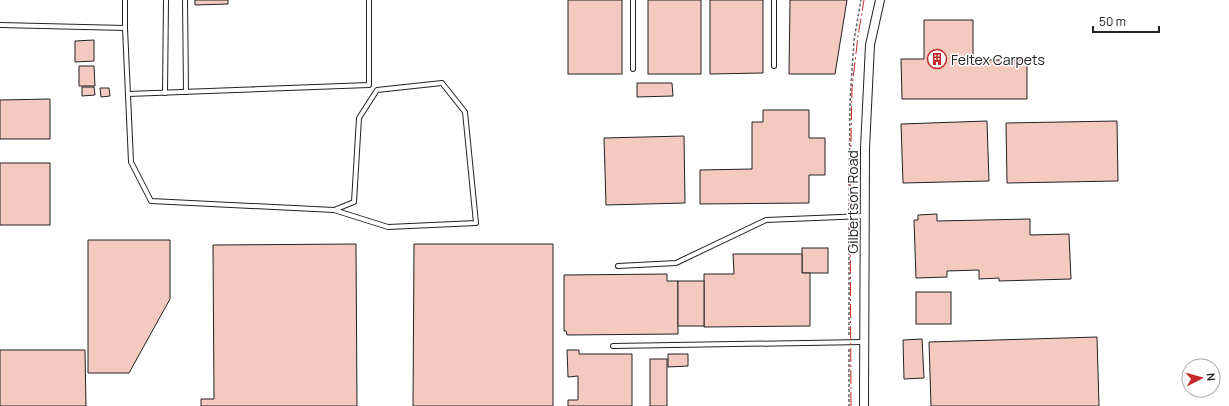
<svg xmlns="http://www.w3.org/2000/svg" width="1229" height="406" font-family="Manrope,sans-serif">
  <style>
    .building { fill: #f3c9c0; stroke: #222 }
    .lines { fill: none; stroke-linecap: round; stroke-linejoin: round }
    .lane-casing { stroke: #222; stroke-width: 6 }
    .street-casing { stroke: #222; stroke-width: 10 }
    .path { stroke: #646464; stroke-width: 1.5; stroke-dasharray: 3 2; stroke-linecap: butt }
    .lane { stroke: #fff; stroke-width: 4 }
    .street { stroke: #fff; stroke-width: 8 }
    .power { stroke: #c62828; stroke-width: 1; stroke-dasharray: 14 3 2 3; stroke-linecap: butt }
    .labels { text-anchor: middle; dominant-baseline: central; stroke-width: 3; stroke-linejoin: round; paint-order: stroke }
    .poi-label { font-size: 14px; fill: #222; stroke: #fff; text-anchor: start }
    .street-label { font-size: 14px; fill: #222; stroke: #fff }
  </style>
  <rect width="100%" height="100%" fill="#fff"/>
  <g class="building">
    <path d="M195,0H228V4L195,5Z"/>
    <rect x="568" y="0" width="54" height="74"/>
    <rect x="648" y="0" width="53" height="74"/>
    <path d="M710,0H763V73L710,74Z"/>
    <path d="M790,0H847L835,74H789Z"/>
    <path d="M924,20H973V60H1027V99H902L901,59H924Z"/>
    <path d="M94,40V61L75,62V41Z"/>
    <path d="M79,66H94L95,86H79Z"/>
    <path d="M637,83H672L673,96L637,97Z"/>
    <path d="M82,87H94L95,95L82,96Z"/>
    <path d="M100,88H109L110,96L101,97Z"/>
    <path d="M50,99V139H0V100Z"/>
    <path d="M763,110H809V138H825V175H809V203L700,204V170L752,169V122H763Z"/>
    <path d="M987,121L989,181L903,183L901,124Z"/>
    <path d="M1117,121L1118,181L1007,183L1006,123Z"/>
    <path d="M684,136L685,203L606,205L604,138Z"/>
    <rect x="0" y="163" width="50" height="62"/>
    <path d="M937,214V221L1030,219V235L1069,234L1071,279L999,281V278L979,279V270L947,271V277L916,278L914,220H918V215Z"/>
    <path d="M88,240H170V299L129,373H88Z"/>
    <path d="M356,244L357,406H201V399H214L213,245Z"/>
    <path d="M414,244H553V406H413Z"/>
    <rect x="802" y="248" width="26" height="25"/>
    <path d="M733,254H802V273H810V326L704,327V274H734Z"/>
    <path d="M667,274V281H678V334L567,335L566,331H564V275Z"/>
    <rect x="678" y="281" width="26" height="45"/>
    <rect x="916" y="292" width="35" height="32"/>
    <path d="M1097,337L1099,406H931L929,342Z"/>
    <path d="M922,339L924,378L904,379L903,340Z"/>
    <path d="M0,350H85L86,406H0Z"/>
    <path d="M567,350H579V354H632V406H568V400H578V376L568,377Z"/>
    <path d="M668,354H688V366L668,367Z"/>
    <rect x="650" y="359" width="17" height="47"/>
  </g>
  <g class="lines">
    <defs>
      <g id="lane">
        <path d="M125,0V28L131,162L151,201L334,210L354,202L359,118L377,90L442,83L465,112L476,223L388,227L334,210"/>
        <path d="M185,0L186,92"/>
        <path d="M633,0V69"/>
        <path d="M0,25L125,28"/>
        <path d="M774,66V0"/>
        <path d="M165,93L166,0"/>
        <path d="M128,94L369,85V0"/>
        <path d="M618,266L676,263L766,220L865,216"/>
        <path d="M613,346L864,342"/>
      </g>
      <path id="street" d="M864,406L865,148L870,45L880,0"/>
    </defs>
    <use href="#lane" class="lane-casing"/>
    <use href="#street" class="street-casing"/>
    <g class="path">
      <path d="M849,211L850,101L854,40L861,0"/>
      <path d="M849,335V223"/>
      <path d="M849,349V406"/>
    </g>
    <use href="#lane" class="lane"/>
    <use href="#street" class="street"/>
    <path class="power" d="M851,406L850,189L852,88L858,36L864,0"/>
  </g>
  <defs>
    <symbol id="building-ring" viewBox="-11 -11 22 22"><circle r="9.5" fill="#fff" stroke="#c62828" stroke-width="1.5"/><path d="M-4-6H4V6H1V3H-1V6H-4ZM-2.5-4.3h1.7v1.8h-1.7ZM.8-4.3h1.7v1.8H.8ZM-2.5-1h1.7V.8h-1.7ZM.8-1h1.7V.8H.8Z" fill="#c62828"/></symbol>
  </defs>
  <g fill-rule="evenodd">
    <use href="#building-ring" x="926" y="48" width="22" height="22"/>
  </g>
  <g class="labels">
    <g class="poi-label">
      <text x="951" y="59">Feltex Carpets</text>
    </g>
    <g class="street-label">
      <text transform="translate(852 202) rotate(-90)">Gilbertson Road</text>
    </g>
  </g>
  <g transform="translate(1201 378) rotate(84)"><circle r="19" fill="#ffffff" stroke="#a7a7a7"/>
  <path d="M0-3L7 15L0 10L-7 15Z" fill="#c62828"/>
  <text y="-6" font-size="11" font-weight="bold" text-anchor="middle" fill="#222222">N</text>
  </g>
  <path d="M1093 26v6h66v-6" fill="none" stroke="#222222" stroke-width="2"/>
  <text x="1099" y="26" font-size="12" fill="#222222" stroke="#ffffff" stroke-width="3" paint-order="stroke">50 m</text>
</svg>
